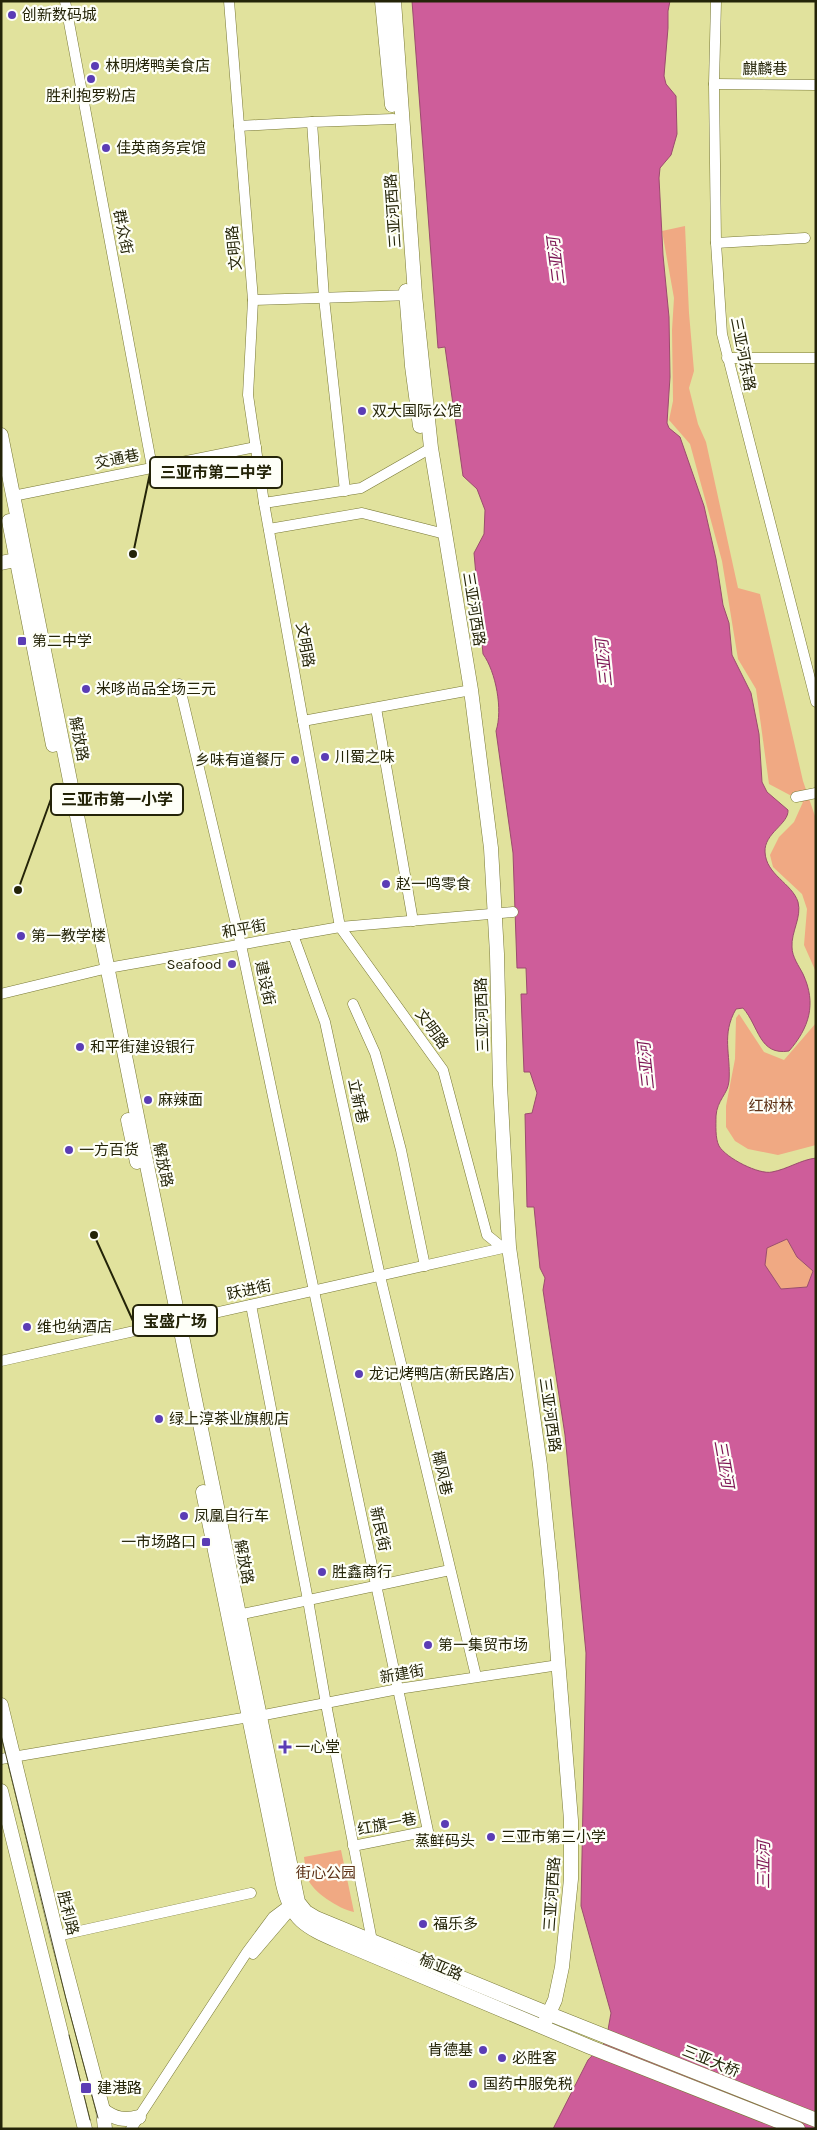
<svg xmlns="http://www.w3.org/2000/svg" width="817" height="2130" font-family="Karla,'Noto Sans SC',sans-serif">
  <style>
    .green { fill: #f0a983 }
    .water { fill: #ce5d9a; stroke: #9b4c6e; fill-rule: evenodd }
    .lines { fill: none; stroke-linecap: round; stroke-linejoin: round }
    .minor-casing { stroke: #787835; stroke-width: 11 }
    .major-casing { stroke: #787835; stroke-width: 15 }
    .minor { stroke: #fff; stroke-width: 10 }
    .major { stroke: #fff; stroke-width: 14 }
    .tram { stroke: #494925; stroke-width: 1 }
    .poi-dot { fill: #5b3db5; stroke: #fefff8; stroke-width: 2 }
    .labels { text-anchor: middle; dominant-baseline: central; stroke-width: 4.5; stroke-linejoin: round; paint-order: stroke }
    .poi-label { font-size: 15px; fill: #242408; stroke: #fefff8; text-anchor: start }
    .street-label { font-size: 15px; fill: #242408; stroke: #fefff8 }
    .park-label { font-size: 15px; fill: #5c3015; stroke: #fefff8 }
    .water-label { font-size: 16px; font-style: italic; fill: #7e1656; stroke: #fefff8 }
    .leader { fill: none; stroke: #242408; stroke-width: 2 }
    .callout-dot { fill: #242408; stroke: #fefff8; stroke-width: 2 }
    .callout { fill: #fefff8; stroke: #242408; stroke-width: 2 }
    .callout-label { font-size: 16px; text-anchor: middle; font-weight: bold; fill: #242408 }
  </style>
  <rect width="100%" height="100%" fill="#e1e29d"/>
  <g class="green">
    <path d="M685,226L689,313L694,371L689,388L698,424L706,442L738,588L760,594L803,781L816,819V972L804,945L807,909L802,894L773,867L770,855L779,837L794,822L803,802L769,784L756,689L738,659L722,561L690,444L669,420L673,401L672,330L674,298L662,231Z"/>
    <path d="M739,1014L764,1052L784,1060L816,1023V1145L778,1155L748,1149L735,1141L726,1127V1106L735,1059L736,1018Z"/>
    <path d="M787,1239L797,1257L813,1271L807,1287L781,1289L765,1265L767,1248Z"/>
    <path d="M341,1850L354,1912C339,1909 312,1892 307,1877C305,1871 305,1863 304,1857Z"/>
  </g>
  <path class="water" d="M412,1H670L668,11V28L664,76L666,84L676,96L677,134L671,155L660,168L659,178L663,255L669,317L670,377L667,423L669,428L680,437L704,506L716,559L723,605L729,623L732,655L751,693L759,734L762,782L767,792L788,810C789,824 764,833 765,852C766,875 792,883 798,902C802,917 791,932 792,947C792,957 799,966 803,974C817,1004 809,1028 789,1051C759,1056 759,1026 743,1008L736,1009C721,1035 731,1054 729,1081C728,1094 717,1100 716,1116C716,1125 715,1138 719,1146C726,1158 759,1175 772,1172C788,1169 800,1160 816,1158V2129H553L588,2060L606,2041L611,2013L581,1906L586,1653L565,1435L543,1290L545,1278L540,1268L534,1207H527L525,1114L532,1113L537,1093L530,1072H524L521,994H527L526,968H517L513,853L496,731C503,710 496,672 483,654L474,553L484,534L485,510L477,489L463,476L445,347L438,348ZM787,1239L797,1257L813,1271L807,1287L781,1289L765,1265L767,1248Z"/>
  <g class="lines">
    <defs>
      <g id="minor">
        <path d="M65,1L152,467"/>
        <path d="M229,1L253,300L248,395L264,503L340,927L443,1070L487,1235L503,1248"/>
        <path d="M716,1L714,84L716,243L722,334L816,702"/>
        <path d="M714,84L816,85"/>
        <path d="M239,126L312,122"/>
        <path d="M716,243L805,238"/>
        <path d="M253,300L412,295"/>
        <path d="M727,358H816"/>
        <path d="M345,491L324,298L312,122L393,119"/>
        <path d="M13,496L256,447"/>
        <path d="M264,503L361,488L431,448"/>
        <path d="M269,529L362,513L445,534"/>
        <path d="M179,684L241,945L428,1831L353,1846"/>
        <path d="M376,708L413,921"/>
        <path d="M303,721L471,690"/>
        <path d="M796,797L816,793"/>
        <path d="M293,935L325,1022L380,1276L476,1676"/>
        <path d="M1,994L108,968L340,927L513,912"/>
        <path d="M353,1004L375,1053L383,1081L401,1150L425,1266"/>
        <path d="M251,1305L308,1600L326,1704L372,1941"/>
        <path d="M1,1361L503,1248"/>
        <path d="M238,1615L450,1570"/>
        <path d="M259,1716L398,1689L552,1666"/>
        <path d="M1,1759L249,1717"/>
        <path d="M57,1936L251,1893"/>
        <path d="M253,1954L294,1906"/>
        <path d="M131,2129L247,1952L273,1917L289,1905L295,1903"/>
      </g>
      <g id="major">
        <path d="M382,1L392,105"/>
        <path d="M394,1L415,295L431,448L471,690L491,848L497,954L500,1085L509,1247L540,1465L551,1573L571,1820V1879L562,1967L555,2000L543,2026"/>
        <path d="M406,291L412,366L420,426"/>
        <path d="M1,435L143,1146L298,1902L306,1912L316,1918L542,2011L816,2120"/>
        <path d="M9,521L53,745"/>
        <path d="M1,563L25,558"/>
        <path d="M128,1120L137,1162"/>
        <path d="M203,1492L283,1884C291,1920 306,1927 338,1941L590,2047L798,2129"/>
        <path d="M1,1705L57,1936L103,2110L105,2129"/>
        <path d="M1,1791L85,2129"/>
        <path d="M103,2110C115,2119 124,2121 139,2117"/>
      </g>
    </defs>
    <use href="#minor" class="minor-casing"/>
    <use href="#major" class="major-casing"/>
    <use href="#minor" class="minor"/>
    <use href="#major" class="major"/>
    <g class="tram">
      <path d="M1,1735L66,1999L98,2118"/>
      <path d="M69,2035L90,2120"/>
    </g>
  </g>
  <g class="poi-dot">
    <circle cx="12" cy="15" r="5"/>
    <circle cx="95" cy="66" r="5"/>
    <circle cx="91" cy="79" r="5"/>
    <circle cx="106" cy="148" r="5"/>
    <circle cx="362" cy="411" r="5"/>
    <rect x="17" y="636" width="10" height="10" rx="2.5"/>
    <circle cx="86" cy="689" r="5"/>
    <circle cx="325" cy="757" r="5"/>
    <circle cx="295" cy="760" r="5"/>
    <circle cx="386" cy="884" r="5"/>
    <circle cx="21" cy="936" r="5"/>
    <circle cx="232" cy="964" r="5"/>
    <circle cx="80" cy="1047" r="5"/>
    <circle cx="148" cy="1100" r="5"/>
    <circle cx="69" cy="1150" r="5"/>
    <circle cx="27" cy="1327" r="5"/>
    <circle cx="359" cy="1374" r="5"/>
    <circle cx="159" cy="1419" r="5"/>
    <circle cx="184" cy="1516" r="5"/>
    <rect x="201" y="1537" width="10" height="10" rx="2.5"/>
    <circle cx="322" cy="1572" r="5"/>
    <circle cx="428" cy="1645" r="5"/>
    <path d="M282.5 1739.5h5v5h5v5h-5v5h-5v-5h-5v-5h5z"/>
    <circle cx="445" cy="1824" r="5"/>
    <circle cx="491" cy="1837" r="5"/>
    <circle cx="423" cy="1924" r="5"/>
    <circle cx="483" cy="2050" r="5"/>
    <circle cx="502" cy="2058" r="5"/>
    <circle cx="473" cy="2084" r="5"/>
    <rect x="80" y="2082" width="12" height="12" rx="2.5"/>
  </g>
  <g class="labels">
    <g class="poi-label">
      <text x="22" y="15">创新数码城</text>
      <text x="105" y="66">林明烤鸭美食店</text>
      <text x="91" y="96" text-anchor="middle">胜利抱罗粉店</text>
      <text x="116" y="148">佳英商务宾馆</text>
      <text x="372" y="411">双大国际公馆</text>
      <text x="32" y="641">第二中学</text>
      <text x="96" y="689">米哆尚品全场三元</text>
      <text x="335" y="757">川蜀之味</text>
      <text x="285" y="760" text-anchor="end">乡味有道餐厅</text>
      <text x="396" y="884">赵一鸣零食</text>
      <text x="31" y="936">第一教学楼</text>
      <text x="222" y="964" text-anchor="end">Seafood</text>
      <text x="90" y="1047">和平街建设银行</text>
      <text x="158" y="1100">麻辣面</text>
      <text x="79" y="1150">一方百货</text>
      <text x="37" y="1327">维也纳酒店</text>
      <text x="369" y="1374">龙记烤鸭店(新民路店)</text>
      <text x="169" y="1419">绿上淳茶业旗舰店</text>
      <text x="194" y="1516">凤凰自行车</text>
      <text x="196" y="1542" text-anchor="end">一市场路口</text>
      <text x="332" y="1572">胜鑫商行</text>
      <text x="438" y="1645">第一集贸市场</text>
      <text x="295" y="1747">一心堂</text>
      <text x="501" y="1837">三亚市第三小学</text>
      <text x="445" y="1841" text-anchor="middle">蒸鲜码头</text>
      <text x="433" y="1924">福乐多</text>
      <text x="473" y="2050" text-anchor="end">肯德基</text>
      <text x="512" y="2058">必胜客</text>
      <text x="483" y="2084">国药中服免税</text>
      <text x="97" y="2088">建港路</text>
    </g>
    <g class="street-label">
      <text x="765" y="69">麒麟巷</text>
      <text transform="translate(393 211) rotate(-94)">三亚河西路</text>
      <text transform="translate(123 232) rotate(79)">群众街</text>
      <text transform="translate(234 248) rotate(-95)">文明路</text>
      <text transform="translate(743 354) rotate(79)">三亚河东路</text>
      <text transform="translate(117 459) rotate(-11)">交通巷</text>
      <text transform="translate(474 609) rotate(81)">三亚河西路</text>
      <text transform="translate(305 645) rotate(80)">文明路</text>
      <text transform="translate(79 739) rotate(79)">解放路</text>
      <text transform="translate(244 929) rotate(-10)">和平街</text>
      <text transform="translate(265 983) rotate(78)">建设街</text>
      <text transform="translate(482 1015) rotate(-92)">三亚河西路</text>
      <text transform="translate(432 1029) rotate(54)">文明路</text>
      <text transform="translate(358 1101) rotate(78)">立新巷</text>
      <text transform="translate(163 1165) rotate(78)">解放路</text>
      <text transform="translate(249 1290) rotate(-12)">跃进街</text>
      <text transform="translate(550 1415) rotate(82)">三亚河西路</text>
      <text transform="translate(442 1473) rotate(77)">椰风巷</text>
      <text transform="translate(380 1529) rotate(78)">新民街</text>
      <text transform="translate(244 1562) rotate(79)">解放路</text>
      <text transform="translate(402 1674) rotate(-10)">新建街</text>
      <text transform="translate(387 1824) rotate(-11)">红旗一巷</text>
      <text transform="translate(552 1894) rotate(-86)">三亚河西路</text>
      <text transform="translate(68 1913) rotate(76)">胜利路</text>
      <text transform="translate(441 1967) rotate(23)">榆亚路</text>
      <text transform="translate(711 2061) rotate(22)">三亚大桥</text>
    </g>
    <g class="park-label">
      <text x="771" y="1106">红树林</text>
      <text x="326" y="1873">街心公园</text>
    </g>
    <g class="water-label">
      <text transform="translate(556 261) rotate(-97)">三亚河</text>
      <text transform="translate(604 663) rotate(-96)">三亚河</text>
      <text transform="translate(646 1066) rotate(-96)">三亚河</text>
      <text transform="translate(724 1464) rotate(80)">三亚河</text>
      <text transform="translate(763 1865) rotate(-90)">三亚河</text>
    </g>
  </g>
  <path class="leader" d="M133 554L150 473M18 890L51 799M94 1235L133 1321"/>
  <g class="callout-dot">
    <circle cx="133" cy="554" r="5"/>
    <circle cx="18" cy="890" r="5"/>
    <circle cx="94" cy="1235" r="5"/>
  </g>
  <g class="callout">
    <rect x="150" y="457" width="132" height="31" rx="5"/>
    <rect x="51" y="784" width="132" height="31" rx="5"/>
    <rect x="133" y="1305" width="84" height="31" rx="5"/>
  </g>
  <g class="callout-label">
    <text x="216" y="478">三亚市第二中学</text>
    <text x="117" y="805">三亚市第一小学</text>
    <text x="175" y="1327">宝盛广场</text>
  </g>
  <rect width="817" height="2130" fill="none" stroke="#242408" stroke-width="5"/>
</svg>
